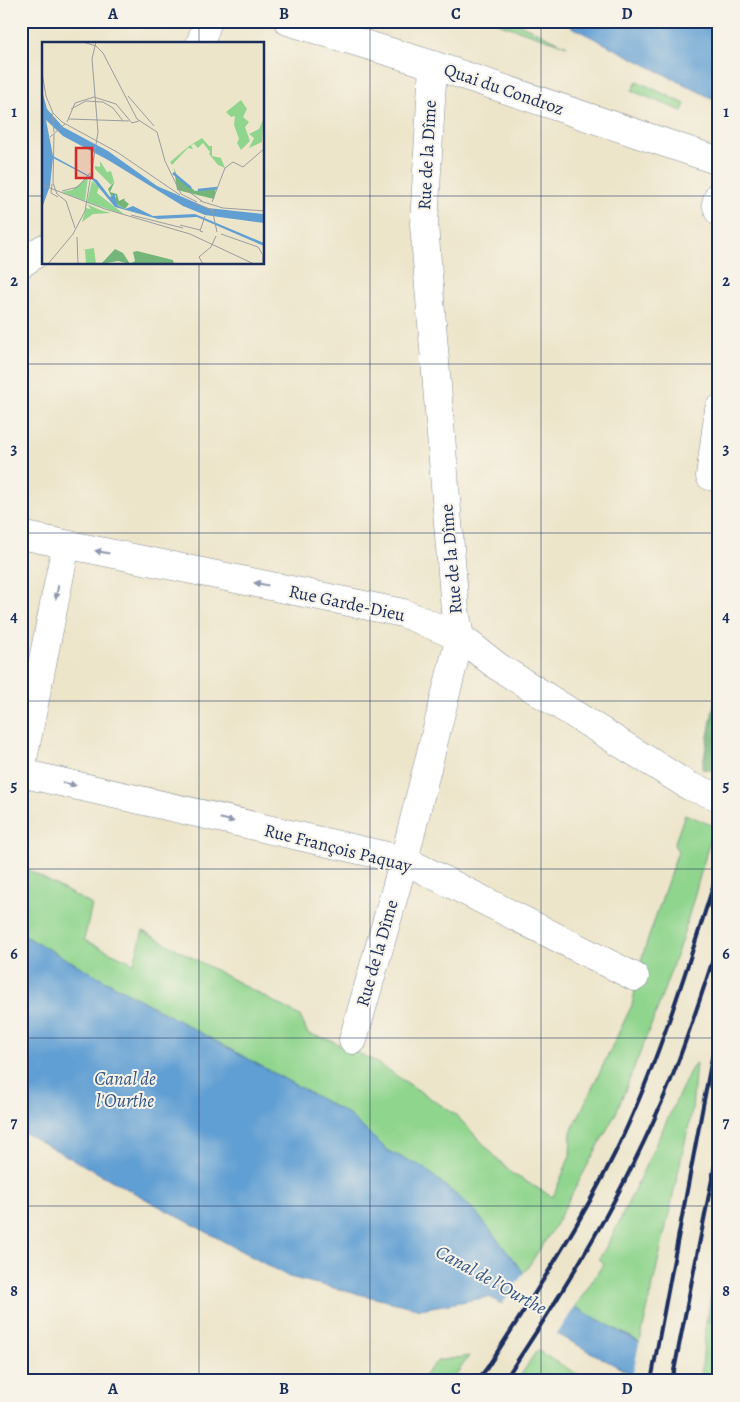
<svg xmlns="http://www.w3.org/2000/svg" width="740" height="1402" font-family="Alegreya,serif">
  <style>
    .green { fill: #90d58e; stroke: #568276 }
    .forest { fill: #74b679; stroke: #48726c }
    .water { fill: #619fd3; stroke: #3e6798 }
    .pier { fill: #ede5ca }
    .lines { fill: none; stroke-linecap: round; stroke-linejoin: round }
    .street-casing { stroke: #848a94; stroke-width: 29 }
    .street { stroke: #fff; stroke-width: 28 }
    .rail { stroke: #1b2f5e; stroke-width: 4 }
    .oneway { fill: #8d97ae }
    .grid { fill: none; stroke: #1b2f5e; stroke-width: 1; stroke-opacity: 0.55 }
    .labels { text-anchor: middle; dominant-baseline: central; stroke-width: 4; stroke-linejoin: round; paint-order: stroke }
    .street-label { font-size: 18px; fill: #1b2f5e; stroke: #f7f3e8 }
    .water-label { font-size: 19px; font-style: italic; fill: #345687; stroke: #f7f3e8 }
    .inset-river { fill: none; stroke: #619fd3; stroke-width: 2.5 }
    .inset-road { fill: none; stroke: #999c9f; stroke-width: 1 }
    .view { fill: #d62828; fill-opacity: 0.15; stroke: #d62828; stroke-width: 2.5 }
    .inset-edge { fill: none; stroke: #1b2f5e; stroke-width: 2.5 }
    .neatline { fill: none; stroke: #1b2f5e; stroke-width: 2 }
    .grid-label { font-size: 16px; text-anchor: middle; font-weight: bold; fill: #1b2f5e }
  </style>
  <rect width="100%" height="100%" fill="#f7f3e8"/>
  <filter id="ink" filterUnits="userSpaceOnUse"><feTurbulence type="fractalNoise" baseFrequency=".02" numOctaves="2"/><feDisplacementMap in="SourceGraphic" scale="10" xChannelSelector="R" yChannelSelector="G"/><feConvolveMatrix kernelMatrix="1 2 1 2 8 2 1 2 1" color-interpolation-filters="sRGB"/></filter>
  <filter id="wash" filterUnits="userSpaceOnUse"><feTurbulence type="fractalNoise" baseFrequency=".0096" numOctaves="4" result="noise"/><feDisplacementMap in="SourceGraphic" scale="20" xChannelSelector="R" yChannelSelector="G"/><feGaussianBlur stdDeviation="1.12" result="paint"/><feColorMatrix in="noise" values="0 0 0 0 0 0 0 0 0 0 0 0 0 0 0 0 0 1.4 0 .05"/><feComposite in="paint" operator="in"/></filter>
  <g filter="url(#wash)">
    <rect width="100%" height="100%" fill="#ede5ca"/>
    <g class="green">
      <path d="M494,21H513L567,46L503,25Z"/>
      <path d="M637,81L685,104L682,111L632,91Z"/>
      <path d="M685,814L714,826L683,936L656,1013L616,1113L553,1229L524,1273L474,1210L423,1167L388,1151L348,1114L21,934V866L92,905L84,940L134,963L143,931L300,1016L308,1034L327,1039L371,1059L456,1115L511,1173L553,1197L570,1156L571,1132L632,1005L642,957L678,851L674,845Z"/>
      <path d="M696,1062L692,1111L640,1342L575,1307L604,1263L599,1259L614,1233L690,1071Z"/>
      <path d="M706,1321L719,1322V1378L701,1376Z"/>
      <path d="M537,1350L587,1380L588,1381H517Z"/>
      <path d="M469,1356L452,1381H420L437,1361Z"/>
    </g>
    <g class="forest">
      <path d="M719,677V771L702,769Z"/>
      <path d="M719,1254V1322L706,1321Z"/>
    </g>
    <g class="water">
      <path d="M560,21H719V102Z"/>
      <path d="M21,934L348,1114L388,1151L423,1167L474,1210L524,1273L575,1307L701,1376L719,1378V1381H644L489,1297L420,1309L289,1277L21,1131Z"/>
    </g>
    <g class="pier">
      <path d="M525,1271L576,1305L556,1336L501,1306Z"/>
      <path d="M640,1340L701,1374V1381H639L632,1377Z"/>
    </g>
  </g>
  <g filter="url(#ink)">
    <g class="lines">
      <defs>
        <g id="street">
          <path d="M288,21L433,65L719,161"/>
          <path d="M200,44L208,21"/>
          <path d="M719,195L716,203L719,212"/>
          <path d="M21,264L44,248"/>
          <path d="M710,476L719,409"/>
          <path d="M21,535L403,613L460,637L497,666L689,786L719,797"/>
          <path d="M21,769L66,545"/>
          <path d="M21,773L404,860L635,977"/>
          <path d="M353,1040L404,860L460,637L455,610L424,224L433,65"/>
        </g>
      </defs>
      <use href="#street" class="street-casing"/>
      <use href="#street" class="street"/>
      <g class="rail">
        <path d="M477,1381L487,1368C532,1298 578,1228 615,1153C659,1062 688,964 719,868"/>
        <path d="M504,1381C567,1287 626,1190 669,1085C688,1038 703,990 719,941"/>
        <path d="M651,1381L719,1021"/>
        <path d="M672,1381L719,1144"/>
      </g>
    </g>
    <defs><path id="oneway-solid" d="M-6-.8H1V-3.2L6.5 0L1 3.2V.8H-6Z" transform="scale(1.25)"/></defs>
    <g class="oneway">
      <use href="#oneway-solid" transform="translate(102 552) rotate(-169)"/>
      <use href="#oneway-solid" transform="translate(261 584) rotate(-169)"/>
      <use href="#oneway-solid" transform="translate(57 592) rotate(101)"/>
      <use href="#oneway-solid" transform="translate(69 784) rotate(13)"/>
      <use href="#oneway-solid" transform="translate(227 820) rotate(13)"/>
    </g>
  </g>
  <path class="grid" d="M199,21V44M370,21V1381M541,21V1381M21,196H44M264,196H719M199,264V1381M21,364H719M21,533H719M21,701H719M21,869H719M21,1038H719M21,1206H719"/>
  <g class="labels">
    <g class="street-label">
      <text transform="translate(504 89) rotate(19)">Quai du Condroz</text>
      <text transform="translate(427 155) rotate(-87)">Rue de la Dîme</text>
      <text transform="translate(451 559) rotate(-95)">Rue de la Dîme</text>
      <text transform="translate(347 603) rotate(12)">Rue Garde-Dieu</text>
      <text transform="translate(338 848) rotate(14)">Rue François Paquay</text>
      <text transform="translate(377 953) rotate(-74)">Rue de la Dîme</text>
    </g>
    <g class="water-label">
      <text x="125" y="1079">Canal de<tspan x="125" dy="22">l'Ourthe</tspan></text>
      <text transform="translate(491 1280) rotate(29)">Canal de l'Ourthe</text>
    </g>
  </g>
  <g transform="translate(42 42)">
    <rect width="222" height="222" fill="#ede5ca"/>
    <path d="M199,58L205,67L201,75L207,80L203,85L208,99L199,108L195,101L197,97L192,83L193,74L189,75L184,70ZM221,78L220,100L207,106L212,96L207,92L217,87ZM160,96L167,104H170V114L179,116L183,126L176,123L167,112L168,110L161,101L156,106L152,102L149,103L151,107L146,106L130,123L128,120L147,104ZM58,119L65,130L69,129L72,139L69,143L53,127V124L58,125ZM46,135L43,159L20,150L30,148ZM50,139L57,145L55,151L83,173L45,160ZM45,162L58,168L69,171L51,172L40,180L44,166L49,167ZM52,206L54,222H44L43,208H40Z" fill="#90d58e"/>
    <path d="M132,126L135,134L153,149L174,146L172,157L135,148ZM73,139L68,150L75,152L77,159L83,156L82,158L87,162L83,167L74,162V153L69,154L66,147ZM73,207L81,211L88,222L76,219L59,222ZM95,209L131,218L132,222H88L93,219L91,210Z" fill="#74b679"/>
    <path d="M0,48L5,67L21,85L66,109L115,144L166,166L222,172V181L163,173L141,164L66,118L21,94L4,78L11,114L55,138L68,155L73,152L75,163L83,167L91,164L111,174L153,172L222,201V204L155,175L116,177L73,165L49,136L11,116L8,144L0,166Z" fill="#619fd3"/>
    <path class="inset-river" d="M131,131L149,146M156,148L175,146"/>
    <path class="inset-road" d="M41,0L54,4L61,11L95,77L115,90L123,119L139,152L155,160M0,31L4,54M4,54L11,71L20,80L75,110L138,153M86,54L112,84M29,67L44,59L61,60L71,66L81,79M10,71L12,90M27,77L87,79M25,80L33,61L52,55L74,62L90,81L97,79M12,92L11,141L15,152L24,159L33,186M8,95L23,82M10,142L9,151L16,155M0,143L63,167L148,192L212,222M137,143L160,159M20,149L36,145L48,131M158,159L181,166L223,169M170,160L183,126L191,120L201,125L223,106M153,161L170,168M170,167L175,190M89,173L141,186M138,183L158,188M161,190L158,189L163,174M179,192L216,205L221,213L220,222M35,195L36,222M6,222L31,192L43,169L56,90L50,17L54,0M161,222L157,215L169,205L174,194"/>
    <path class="view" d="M34,106H50V136H34Z"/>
    <rect width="222" height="222" class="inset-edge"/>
  </g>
  <rect width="740" height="1402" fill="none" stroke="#f7f3e8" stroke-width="55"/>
  <rect x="28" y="28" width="684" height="1346" class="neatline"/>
  <g class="grid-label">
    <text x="113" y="19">A</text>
    <text x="284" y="19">B</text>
    <text x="456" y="19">C</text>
    <text x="627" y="19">D</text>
    <text x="14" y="117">1</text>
    <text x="726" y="117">1</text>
    <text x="14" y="286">2</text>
    <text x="726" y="286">2</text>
    <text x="14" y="454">3</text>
    <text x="726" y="454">3</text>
    <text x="14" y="622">4</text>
    <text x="726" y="622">4</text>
    <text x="14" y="791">5</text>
    <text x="726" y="791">5</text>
    <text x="14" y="959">6</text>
    <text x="726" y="959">6</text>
    <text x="14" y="1128">7</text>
    <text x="726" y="1128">7</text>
    <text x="14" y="1296">8</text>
    <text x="726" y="1296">8</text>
    <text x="113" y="1394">A</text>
    <text x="284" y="1394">B</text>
    <text x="456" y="1394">C</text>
    <text x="627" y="1394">D</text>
  </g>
</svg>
